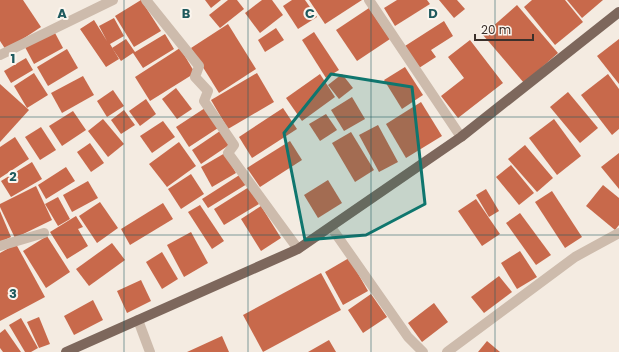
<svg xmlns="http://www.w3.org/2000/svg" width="619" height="352" font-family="Poppins,sans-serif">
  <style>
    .building { fill: #c8694b }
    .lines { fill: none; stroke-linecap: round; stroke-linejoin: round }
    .minor { stroke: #cdbbac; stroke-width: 10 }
    .major { stroke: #7d675c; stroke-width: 10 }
    .marked { fill: #0f766e; fill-opacity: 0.2; stroke: #0f766e; stroke-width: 3; stroke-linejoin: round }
    .grid { fill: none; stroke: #1f5a5e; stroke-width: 1; stroke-opacity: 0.55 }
    .grid-label { font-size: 13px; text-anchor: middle; font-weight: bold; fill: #1f5a5e; stroke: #fbf5ee; stroke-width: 4; stroke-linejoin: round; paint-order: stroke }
  </style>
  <rect width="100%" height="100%" fill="#f4ebe1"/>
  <g class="building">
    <path d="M0,0H23L41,27L6,50L0,41Z"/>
    <path d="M141,0L161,31L134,47L115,16Z"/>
    <path d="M205,0H221L211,8Z"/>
    <path d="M228,0H237L244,9L220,28L209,15Z"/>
    <path d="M262,0H272L283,15L260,33L245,13Z"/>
    <path d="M292,0H305L317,17L298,29L283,6Z"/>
    <path d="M309,0H362L325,24Z"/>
    <path d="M397,0H427L430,4L395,26L384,8Z"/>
    <path d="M439,0H457L465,9L454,18Z"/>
    <path d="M532,0H565L583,22L555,45L524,7Z"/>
    <path d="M567,0H603L582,18Z"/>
    <path d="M517,5L558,53L524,83L483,35Z"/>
    <path d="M369,8L390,39L357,61L336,30Z"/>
    <path d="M114,18L124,36L110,44L119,59L106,67L80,29L94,20L107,41L99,26Z"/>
    <path d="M444,21L453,36L431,50L436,57L419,68L405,46Z"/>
    <path d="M228,24L256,69L219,93L191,48Z"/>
    <path d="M276,28L284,40L265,52L258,40Z"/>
    <path d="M54,31L63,48L34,64L25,47Z"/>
    <path d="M314,32L339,70L326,78L302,40Z"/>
    <path d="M165,34L174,49L143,68L133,53L121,61L112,48L126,39L135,52Z"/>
    <path d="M619,39V84L597,56Z"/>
    <path d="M470,40L503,83L458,118L441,96L464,78L448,57Z"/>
    <path d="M180,48L195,73L150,101L135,77Z"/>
    <path d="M67,49L78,68L48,86L37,67Z"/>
    <path d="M26,58L33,70L11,83L4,71Z"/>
    <path d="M405,67L423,95L402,109L384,80Z"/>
    <path d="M34,73L48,95L27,108L14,86Z"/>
    <path d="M257,73L274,102L228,129L211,100Z"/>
    <path d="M320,74L335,97L302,121L286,98Z"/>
    <path d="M342,74L353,88L339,99L328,85Z"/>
    <path d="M608,74L619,89V129L612,135L581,95Z"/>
    <path d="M83,76L94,95L62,113L51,93Z"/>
    <path d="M0,84L29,110L0,142Z"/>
    <path d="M176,88L192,109L177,119L162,99Z"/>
    <path d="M113,90L124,106L107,117L97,101Z"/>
    <path d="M568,92L598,128L580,143L550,107Z"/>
    <path d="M352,97L365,119L344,131L331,110Z"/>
    <path d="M146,99L156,114L140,126L129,111Z"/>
    <path d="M421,102L442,136L406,158L386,124Z"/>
    <path d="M205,108L218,128L189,147L176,127Z"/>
    <path d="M283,108L297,129L252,158L239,137Z"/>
    <path d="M124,110L135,125L121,134L111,120Z"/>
    <path d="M73,111L86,130L62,146L49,126Z"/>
    <path d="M326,114L337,130L320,141L309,124Z"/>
    <path d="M103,119L124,144L108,157L88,131Z"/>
    <path d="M554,119L581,156L557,175L529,138Z"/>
    <path d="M163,121L175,137L152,153L140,136Z"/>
    <path d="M378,125L398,162L379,172L359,135Z"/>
    <path d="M41,127L56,150L40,160L25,137Z"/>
    <path d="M220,131L229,145L201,164L192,150Z"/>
    <path d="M351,132L374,170L355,182L332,143Z"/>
    <path d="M15,137L29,159L0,178V147Z"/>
    <path d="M290,141L302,160L260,187L247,168Z"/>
    <path d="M179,142L196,166L167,187L149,164Z"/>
    <path d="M90,143L104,163L91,172L77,152Z"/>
    <path d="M525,145L553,178L537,192L508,159Z"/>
    <path d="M225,153L236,173L212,187L201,167Z"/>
    <path d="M619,153V189L601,167Z"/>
    <path d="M32,162L42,179L11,197L1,181Z"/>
    <path d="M511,165L534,193L519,205L496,177Z"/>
    <path d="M66,167L75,181L46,199L38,185Z"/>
    <path d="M191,174L204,194L181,209L168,189Z"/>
    <path d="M241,174L247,184L208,208L202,199Z"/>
    <path d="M328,180L342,203L318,218L304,195Z"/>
    <path d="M88,181L98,198L72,212L63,195Z"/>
    <path d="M603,185L619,198V225L615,230L586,206Z"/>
    <path d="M36,186L52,220L15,238L0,207V204Z"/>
    <path d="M249,187L259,204L224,225L214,209Z"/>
    <path d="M486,189L499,211L489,217L476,195Z"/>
    <path d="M552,191L582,237L565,248L535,202Z"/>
    <path d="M58,197L70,219L58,226L45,204Z"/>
    <path d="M476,199L500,234L482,246L458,211Z"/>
    <path d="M100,202L118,228L97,243L79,216Z"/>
    <path d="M163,203L173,219L130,245L121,229Z"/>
    <path d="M200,205L224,241L212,249L188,212Z"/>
    <path d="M261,206L281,238L261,251L241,219Z"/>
    <path d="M0,211L11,237L0,242Z"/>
    <path d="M520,213L551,255L536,265L506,223Z"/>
    <path d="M76,216L83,227L78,229L88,246L67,259L50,232Z"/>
    <path d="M191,232L208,263L184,277L167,245Z"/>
    <path d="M47,236L70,272L46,288L23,251Z"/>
    <path d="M112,243L125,260L89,286L76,269Z"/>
    <path d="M16,244L45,297L0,321V253Z"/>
    <path d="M520,251L537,277L517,289L501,263Z"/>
    <path d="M162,252L178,279L162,289L146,262Z"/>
    <path d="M349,258L368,291L343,305L325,272Z"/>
    <path d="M321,273L341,310L263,352L243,315Z"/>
    <path d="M499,276L512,292L484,313L471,297Z"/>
    <path d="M141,280L151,301L127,313L117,291Z"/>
    <path d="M371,294L387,317L363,333L348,310Z"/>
    <path d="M93,300L103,320L74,335L64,316Z"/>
    <path d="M434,303L448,322L422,342L408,323Z"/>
    <path d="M39,317L50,344L39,348L27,322Z"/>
    <path d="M21,318L38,348L31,352H25L9,325Z"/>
    <path d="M5,329L21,352H3L0,348V333Z"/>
    <path d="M222,336L229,352H187Z"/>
    <path d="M329,340L336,352H308Z"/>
    <path d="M487,341L500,352H478Z"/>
  </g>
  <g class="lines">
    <g class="minor">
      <path d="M146,0L199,66L195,77L208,91L204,101L234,145L228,153L298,249"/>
      <path d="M369,0L461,137"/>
      <path d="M0,55L113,0"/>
      <path d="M331,227L408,337L423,352"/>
      <path d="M0,246L44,233"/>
      <path d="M138,320L150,352"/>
      <path d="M447,352L575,257L619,233"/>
    </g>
    <path class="major" d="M66,352L298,249L461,137L619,12"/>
  </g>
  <path class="marked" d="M331,74L412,87L425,204L366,235L305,240L284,133Z"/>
  <path class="grid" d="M124,0V352M248,0V352M371,0V352M495,0V352M0,117H619M0,235H619"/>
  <g class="grid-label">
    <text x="62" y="18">A</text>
    <text x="186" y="18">B</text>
    <text x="310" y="18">C</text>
    <text x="433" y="18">D</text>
    <text x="13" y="63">1</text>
    <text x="13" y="181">2</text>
    <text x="13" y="298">3</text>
  </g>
  <path d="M475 34v6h58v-6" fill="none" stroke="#3b302b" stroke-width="2"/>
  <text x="481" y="34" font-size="12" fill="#3b302b" stroke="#fbf5ee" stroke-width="3" paint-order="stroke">20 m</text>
</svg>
